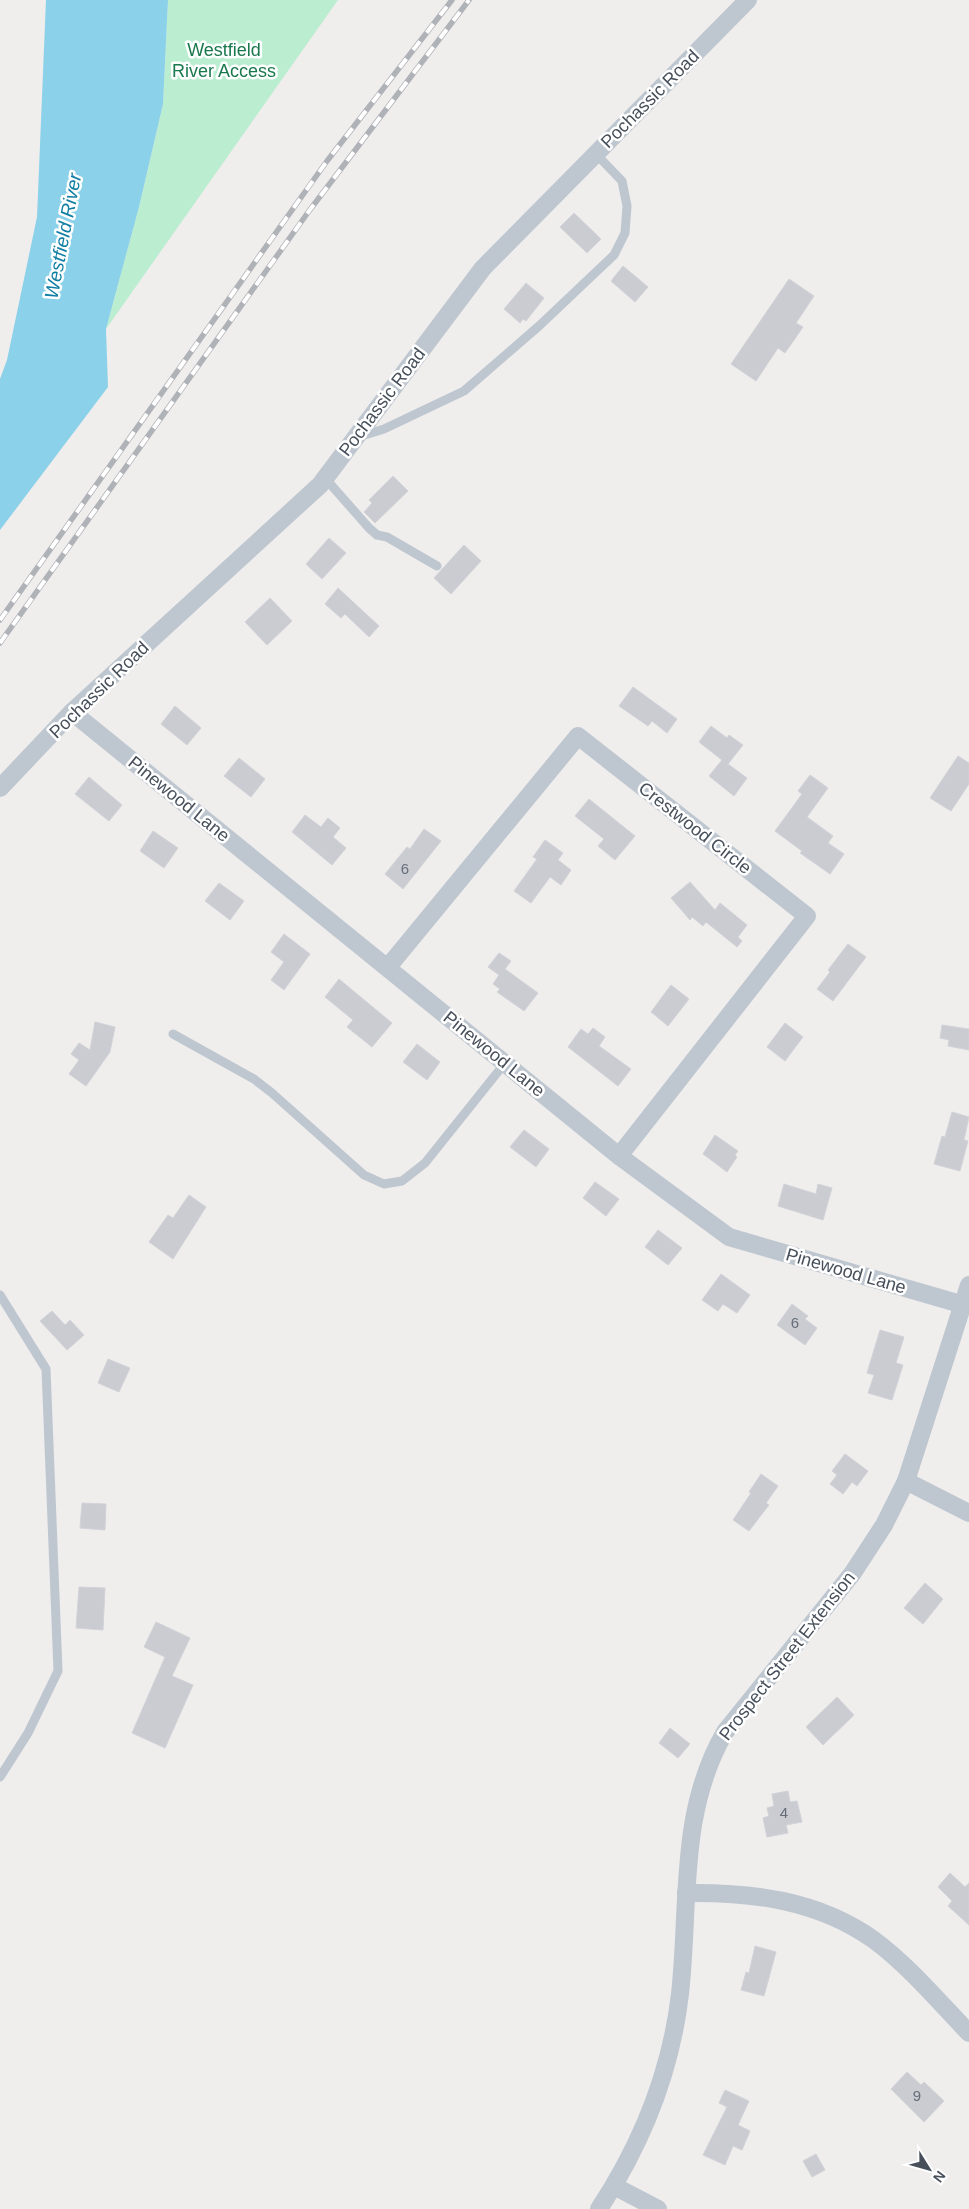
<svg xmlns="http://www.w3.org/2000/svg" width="969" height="2209" font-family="Helvetica,sans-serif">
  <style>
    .green { fill: #bbedd0 }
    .water { fill: #8ad1e9 }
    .building { fill: #caccd2; stroke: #d1d3d8 }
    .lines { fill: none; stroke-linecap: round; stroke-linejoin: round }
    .lane { stroke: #bec7cf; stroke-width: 9 }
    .street { stroke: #bec7cf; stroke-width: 18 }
    .rail-casing { stroke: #afb2b7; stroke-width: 5.5 }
    .rail { stroke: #fff; stroke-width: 4; stroke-dasharray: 11; stroke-linecap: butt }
    .labels { text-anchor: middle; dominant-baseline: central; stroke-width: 5; stroke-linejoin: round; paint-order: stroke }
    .number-label { font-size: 15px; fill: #676e78 }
    .park-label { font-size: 18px; fill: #19784c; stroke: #fff }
    .street-label { font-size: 18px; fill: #464f5a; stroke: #fff }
    .water-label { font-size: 19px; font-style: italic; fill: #107ea2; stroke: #fff }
  </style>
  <rect width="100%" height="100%" fill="#f0eded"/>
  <path class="green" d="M168,0H338L106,329L139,207L163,104Z"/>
  <path class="water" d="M46,0H168L163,104L139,207L106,329L108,387L0,530V379L7,360L37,217Z"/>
  <g class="building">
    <path d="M574,213L601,239L587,253L560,227Z"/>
    <path d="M623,266L648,287L635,302L611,281Z"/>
    <path d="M789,279L814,296L796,323L803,327L785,353L778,348L756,381L731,364Z"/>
    <path d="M526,283L544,298L526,321L523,319L520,323L504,309Z"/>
    <path d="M393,476L408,491L375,523L364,512L372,503L369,500Z"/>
    <path d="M329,538L346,553L322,579L306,564Z"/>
    <path d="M464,545L481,561L451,594L434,578Z"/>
    <path d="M338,588L379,626L369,637L345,614L341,618L325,604Z"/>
    <path d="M270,598L292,621L267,645L245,622Z"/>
    <path d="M633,687L677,719L667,733L652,721L648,726L619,706Z"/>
    <path d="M175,706L201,728L187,745L161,724Z"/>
    <path d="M711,726L727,738L729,735L743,745L728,764L747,778L734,796L709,776L722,760L699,742Z"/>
    <path d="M958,756L969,763V784L951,811L930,798Z"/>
    <path d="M239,758L265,779L251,797L224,776Z"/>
    <path d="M810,775L828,788L807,817L833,836L828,843L844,854L830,874L800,853L802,851L775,831L802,794L798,791Z"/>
    <path d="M89,777L122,805L109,821L75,794Z"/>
    <path d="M589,799L635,836L615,860L598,846L604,839L575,816Z"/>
    <path d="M305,815L321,827L328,818L340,828L333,837L346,848L332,865L292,832Z"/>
    <path d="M424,829L441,841L403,889L385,874L407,847L410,849Z"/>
    <path d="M153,831L178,848L164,868L140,851Z"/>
    <path d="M545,840L563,853L558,860L571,870L561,885L550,877L531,903L514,891L537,859L533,857Z"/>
    <path d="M690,882L715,910L720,903L747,925L738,937L742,941L737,947L706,922L703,926L692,917L690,920L671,898Z"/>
    <path d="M219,883L244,901L230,920L205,901Z"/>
    <path d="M284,934L310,954L284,990L271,980L284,962L271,952Z"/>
    <path d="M848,944L866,957L833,1001L817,989L830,972L828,970Z"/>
    <path d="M499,953L511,961L505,969L538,993L524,1011L497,992L500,989L493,984L499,975L488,967Z"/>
    <path d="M339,979L392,1023L372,1047L347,1027L353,1020L325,997Z"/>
    <path d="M671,985L689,999L668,1026L651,1012Z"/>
    <path d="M95,1022L115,1027L110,1052L86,1086L69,1074L79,1060L71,1054L79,1043L90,1050Z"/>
    <path d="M785,1023L803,1037L785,1061L767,1047Z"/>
    <path d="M942,1025L969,1029V1050L948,1046L949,1040L940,1038Z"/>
    <path d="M593,1028L605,1037L599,1046L631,1069L618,1086L568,1047L581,1029L588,1034Z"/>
    <path d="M417,1044L440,1062L427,1080L403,1062Z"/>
    <path d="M952,1112L969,1117L964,1140L968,1141L960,1171L934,1164L942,1136L945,1137Z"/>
    <path d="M524,1130L549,1149L536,1167L510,1147Z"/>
    <path d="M715,1135L738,1151L735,1155L737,1157L727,1172L703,1154Z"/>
    <path d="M595,1182L619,1199L606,1216L583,1198Z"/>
    <path d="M784,1184L816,1194L818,1184L832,1188L823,1220L778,1206Z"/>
    <path d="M189,1195L206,1207L173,1259L149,1242L168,1215L173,1218Z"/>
    <path d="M658,1230L682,1248L668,1265L645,1247Z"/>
    <path d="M721,1274L750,1295L737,1313L723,1304L718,1311L702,1300Z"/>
    <path d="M792,1304L808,1316L805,1319L817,1328L805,1345L777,1325Z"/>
    <path d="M52,1311L65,1325L70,1320L84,1335L67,1350L40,1321Z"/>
    <path d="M880,1330L904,1337L896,1363L903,1365L892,1400L868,1393L874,1375L867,1373Z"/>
    <path d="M108,1359L130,1368L119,1392L98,1383Z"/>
    <path d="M845,1454L868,1471L857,1486L852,1482L843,1494L830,1484L837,1475L832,1471Z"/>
    <path d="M761,1474L778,1486L766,1503L769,1505L749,1531L733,1520L751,1493L749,1492Z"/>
    <path d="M82,1503L106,1504L105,1530L80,1528Z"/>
    <path d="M925,1583L943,1599L923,1624L904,1608Z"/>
    <path d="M79,1587L105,1588L103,1630L76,1628Z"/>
    <path d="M156,1622L190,1638L172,1676L193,1685L165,1748L132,1733L165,1657L144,1647Z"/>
    <path d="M837,1697L854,1715L823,1745L806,1727Z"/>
    <path d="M670,1728L690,1744L678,1758L659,1743Z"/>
    <path d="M788,1791L790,1802L797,1801L802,1822L786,1825L788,1833L767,1837L763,1818L769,1816L767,1808L774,1806L772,1794Z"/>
    <path d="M950,1873L965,1887L969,1883V1925L948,1906L952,1901L938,1887Z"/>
    <path d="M755,1946L776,1952L764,1996L741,1990L746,1972L749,1973Z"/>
    <path d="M907,2072L921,2085L924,2082L944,2101L924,2122L891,2089Z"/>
    <path d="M725,2090L749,2101L738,2125L750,2131L742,2150L733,2146L725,2165L703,2155L727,2107L719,2103Z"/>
    <path d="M816,2154L825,2170L812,2177L803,2161Z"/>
  </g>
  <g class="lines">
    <g class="lane">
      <path d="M358,437L384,429L464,391L539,326L614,255L625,233L627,206L622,181L596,154"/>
      <path d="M325,478L369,528L377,535L387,537L437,566"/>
      <path d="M173,1034L254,1079L272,1093L364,1175L384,1184L402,1181L425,1163L505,1063"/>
      <path d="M0,1295L46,1369L58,1671L28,1733L0,1777"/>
    </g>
    <g class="street">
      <path d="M72,712L619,1156L729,1237L964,1305"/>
      <path d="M0,788L72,712L320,485L483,268L748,0"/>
      <path d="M388,967L578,736L807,916L619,1156"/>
      <path d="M906,1481L969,1513"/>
      <path d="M686,1893C752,1892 818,1900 874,1940C909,1966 939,2002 969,2033"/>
      <path d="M614,2186L658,2209"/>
      <path d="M599,2209C641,2145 671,2071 680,1994C690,1904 678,1813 725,1732L852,1574L884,1525L906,1481L969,1285"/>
    </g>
    <defs>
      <g id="rail">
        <path d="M0,620L327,161L452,0"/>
        <path d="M0,643L309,211L469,0"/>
      </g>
    </defs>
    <use href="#rail" class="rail-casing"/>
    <use href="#rail" class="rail"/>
  </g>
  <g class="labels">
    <g class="number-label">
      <text x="405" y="868">6</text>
      <text x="795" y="1322">6</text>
      <text x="784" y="1812">4</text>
      <text x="917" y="2095">9</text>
    </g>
    <g class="park-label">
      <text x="224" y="50">Westfield<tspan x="224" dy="21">River Access</tspan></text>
    </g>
    <g class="street-label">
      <text transform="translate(650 99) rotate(-45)">Pochassic Road</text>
      <text transform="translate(382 402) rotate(-53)">Pochassic Road</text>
      <text transform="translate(99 690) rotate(-44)">Pochassic Road</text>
      <text transform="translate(179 799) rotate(39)">Pinewood Lane</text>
      <text transform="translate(695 828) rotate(38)">Crestwood Circle</text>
      <text transform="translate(494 1054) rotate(39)">Pinewood Lane</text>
      <text transform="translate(846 1271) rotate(16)">Pinewood Lane</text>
      <text transform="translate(787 1656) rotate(-52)">Prospect Street Extension</text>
    </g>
    <g class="water-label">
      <text transform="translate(63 236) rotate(-79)">Westfield River</text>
    </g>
  </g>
  <g transform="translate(929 2169) rotate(127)" stroke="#ffffff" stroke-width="4" paint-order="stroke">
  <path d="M0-4L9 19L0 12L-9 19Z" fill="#464f5a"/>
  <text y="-8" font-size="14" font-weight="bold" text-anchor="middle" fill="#464f5a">N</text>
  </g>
</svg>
